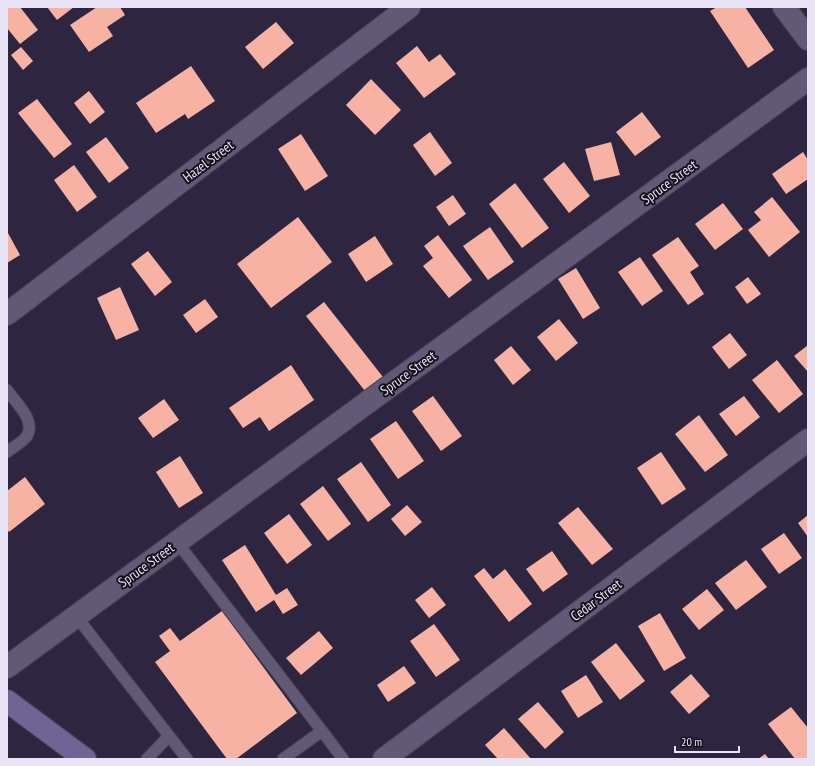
<svg xmlns="http://www.w3.org/2000/svg" width="815" height="766" font-family="'PT Sans Narrow',sans-serif">
  <style>
    .building { fill: #f7b2a4 }
    .lines { fill: none; stroke-linecap: round; stroke-linejoin: round }
    .lane-casing { stroke: #494258; stroke-width: 13 }
    .street-casing { stroke: #494258; stroke-width: 24 }
    .secondary-casing { stroke: #494258; stroke-width: 24 }
    .lane { stroke: #615976; stroke-width: 11 }
    .street { stroke: #615976; stroke-width: 22 }
    .secondary { stroke: #6f6493; stroke-width: 22 }
    .labels { text-anchor: middle; dominant-baseline: central; stroke-width: 4; stroke-linejoin: round; paint-order: stroke }
    .street-label { font-size: 14px; fill: #e9e5f6; stroke: #15121d }
  </style>
  <rect width="100%" height="100%" fill="#2e2640"/>
  <g class="building">
    <path d="M7,7H20L38,30L20,44L7,28Z"/>
    <path d="M47,7H74L57,20Z"/>
    <path d="M97,7H120L125,15L107,27L113,36L89,52L70,25Z"/>
    <path d="M717,7H745L774,50L748,68L710,11Z"/>
    <path d="M276,22L294,43L263,69L245,47Z"/>
    <path d="M417,46L429,62L440,54L456,74L424,98L396,63Z"/>
    <path d="M21,47L33,61L23,70L11,55Z"/>
    <path d="M191,66L215,101L188,119L185,114L156,133L136,103Z"/>
    <path d="M371,79L401,110L375,135L346,105Z"/>
    <path d="M89,91L105,112L90,124L74,103Z"/>
    <path d="M37,99L72,144L54,158L18,113Z"/>
    <path d="M642,112L661,137L635,156L616,132Z"/>
    <path d="M430,132L452,163L435,176L413,145Z"/>
    <path d="M301,134L328,176L305,191L278,149Z"/>
    <path d="M106,137L129,168L109,183L86,152Z"/>
    <path d="M611,142L620,175L594,181L585,149Z"/>
    <path d="M803,152L808,160V179L786,194L772,174Z"/>
    <path d="M564,162L590,196L569,213L543,179Z"/>
    <path d="M74,165L97,197L77,212L54,180Z"/>
    <path d="M515,183L549,228L522,248L489,204Z"/>
    <path d="M453,195L466,214L449,226L436,207Z"/>
    <path d="M772,197L800,232L769,257L748,230L761,220L754,212Z"/>
    <path d="M723,203L743,229L715,250L695,224Z"/>
    <path d="M298,217L332,262L271,308L237,264Z"/>
    <path d="M490,227L514,262L488,280L463,246Z"/>
    <path d="M8,233L20,255L7,263V234Z"/>
    <path d="M438,235L472,280L449,298L423,266L433,258L424,246Z"/>
    <path d="M375,236L393,264L366,282L348,254Z"/>
    <path d="M678,237L699,266L690,272L704,294L688,305L652,255Z"/>
    <path d="M148,251L172,282L155,296L131,264Z"/>
    <path d="M640,257L663,291L642,306L618,272Z"/>
    <path d="M576,268L600,308L583,319L558,279Z"/>
    <path d="M748,277L761,294L747,304L735,287Z"/>
    <path d="M120,287L139,330L116,340L97,298Z"/>
    <path d="M205,299L218,317L196,333L183,315Z"/>
    <path d="M324,302L383,377L365,391L306,316Z"/>
    <path d="M559,319L578,343L556,361L537,337Z"/>
    <path d="M730,333L747,355L729,369L712,347Z"/>
    <path d="M808,345V372L794,356Z"/>
    <path d="M511,346L531,370L513,385L494,360Z"/>
    <path d="M777,360L803,394L779,413L752,380Z"/>
    <path d="M291,365L314,400L269,431L260,417L243,428L229,408Z"/>
    <path d="M433,396L462,436L441,451L412,411Z"/>
    <path d="M744,396L760,417L736,436L719,414Z"/>
    <path d="M164,399L179,420L153,438L138,418Z"/>
    <path d="M699,415L728,455L705,472L675,434Z"/>
    <path d="M396,421L424,461L398,479L370,439Z"/>
    <path d="M661,452L686,489L662,505L637,468Z"/>
    <path d="M180,456L203,493L179,508L156,472Z"/>
    <path d="M361,462L391,505L368,522L337,479Z"/>
    <path d="M25,477L45,504L9,532L7,529V491Z"/>
    <path d="M323,486L351,524L328,541L300,504Z"/>
    <path d="M407,505L422,522L405,536L391,519Z"/>
    <path d="M578,507L613,549L592,565L558,523Z"/>
    <path d="M289,514L312,545L287,564L264,533Z"/>
    <path d="M808,515V537L798,523Z"/>
    <path d="M784,533L802,558L779,574L761,549Z"/>
    <path d="M245,545L276,595L287,588L298,605L283,614L274,600L256,612L222,560Z"/>
    <path d="M552,551L568,574L543,592L526,569Z"/>
    <path d="M746,560L767,587L736,610L715,583Z"/>
    <path d="M484,568L493,579L505,569L532,604L509,622L474,576Z"/>
    <path d="M432,587L446,605L429,618L415,600Z"/>
    <path d="M707,589L724,610L699,630L682,609Z"/>
    <path d="M222,611L297,713L236,759H227L155,662L170,651L159,636L170,628L180,641Z"/>
    <path d="M660,613L686,658L664,671L638,626Z"/>
    <path d="M434,624L460,660L436,677L410,641Z"/>
    <path d="M319,631L333,648L301,675L286,658Z"/>
    <path d="M616,643L645,681L620,700L591,662Z"/>
    <path d="M404,666L416,683L388,702L377,685Z"/>
    <path d="M691,674L710,696L689,714L670,692Z"/>
    <path d="M586,675L603,702L578,718L561,691Z"/>
    <path d="M538,702L564,732L545,749L518,719Z"/>
    <path d="M791,707L808,728V759H795L768,724Z"/>
    <path d="M504,728L531,759H498L485,745Z"/>
    <path d="M765,754L769,759H758Z"/>
  </g>
  <g class="lines">
    <defs>
      <g id="lane">
        <path d="M7,390C16,403 36,420 27,436C24,441 12,448 7,452"/>
        <path d="M177,542L322,731"/>
        <path d="M76,616L187,759"/>
        <path d="M147,759L169,736"/>
        <path d="M283,759L322,731L343,759"/>
      </g>
      <g id="street">
        <path d="M784,7L808,39"/>
        <path d="M7,314L409,7"/>
        <path d="M7,667L808,79"/>
        <path d="M384,759L808,440"/>
      </g>
      <path id="secondary" d="M7,701L85,759"/>
    </defs>
    <use href="#lane" class="lane-casing"/>
    <use href="#street" class="street-casing"/>
    <use href="#secondary" class="secondary-casing"/>
    <use href="#lane" class="lane"/>
    <use href="#street" class="street"/>
    <use href="#secondary" class="secondary"/>
  </g>
  <g class="labels">
    <g class="street-label">
      <text transform="translate(208 161) rotate(-37)">Hazel Street</text>
      <text transform="translate(669 182) rotate(-36)">Spruce Street</text>
      <text transform="translate(408 373) rotate(-36)">Spruce Street</text>
      <text transform="translate(146 565) rotate(-36)">Spruce Street</text>
      <text transform="translate(596 600) rotate(-37)">Cedar Street</text>
    </g>
  </g>
  <rect width="815" height="766" fill="none" stroke="#e9e5f6" stroke-width="16"/>
  <path d="M675 746v6h64v-6" fill="none" stroke="#e9e5f6" stroke-width="2"/>
  <text x="681" y="746" font-size="12" fill="#e9e5f6" stroke="#15121d" stroke-width="3" paint-order="stroke">20 m</text>
</svg>
